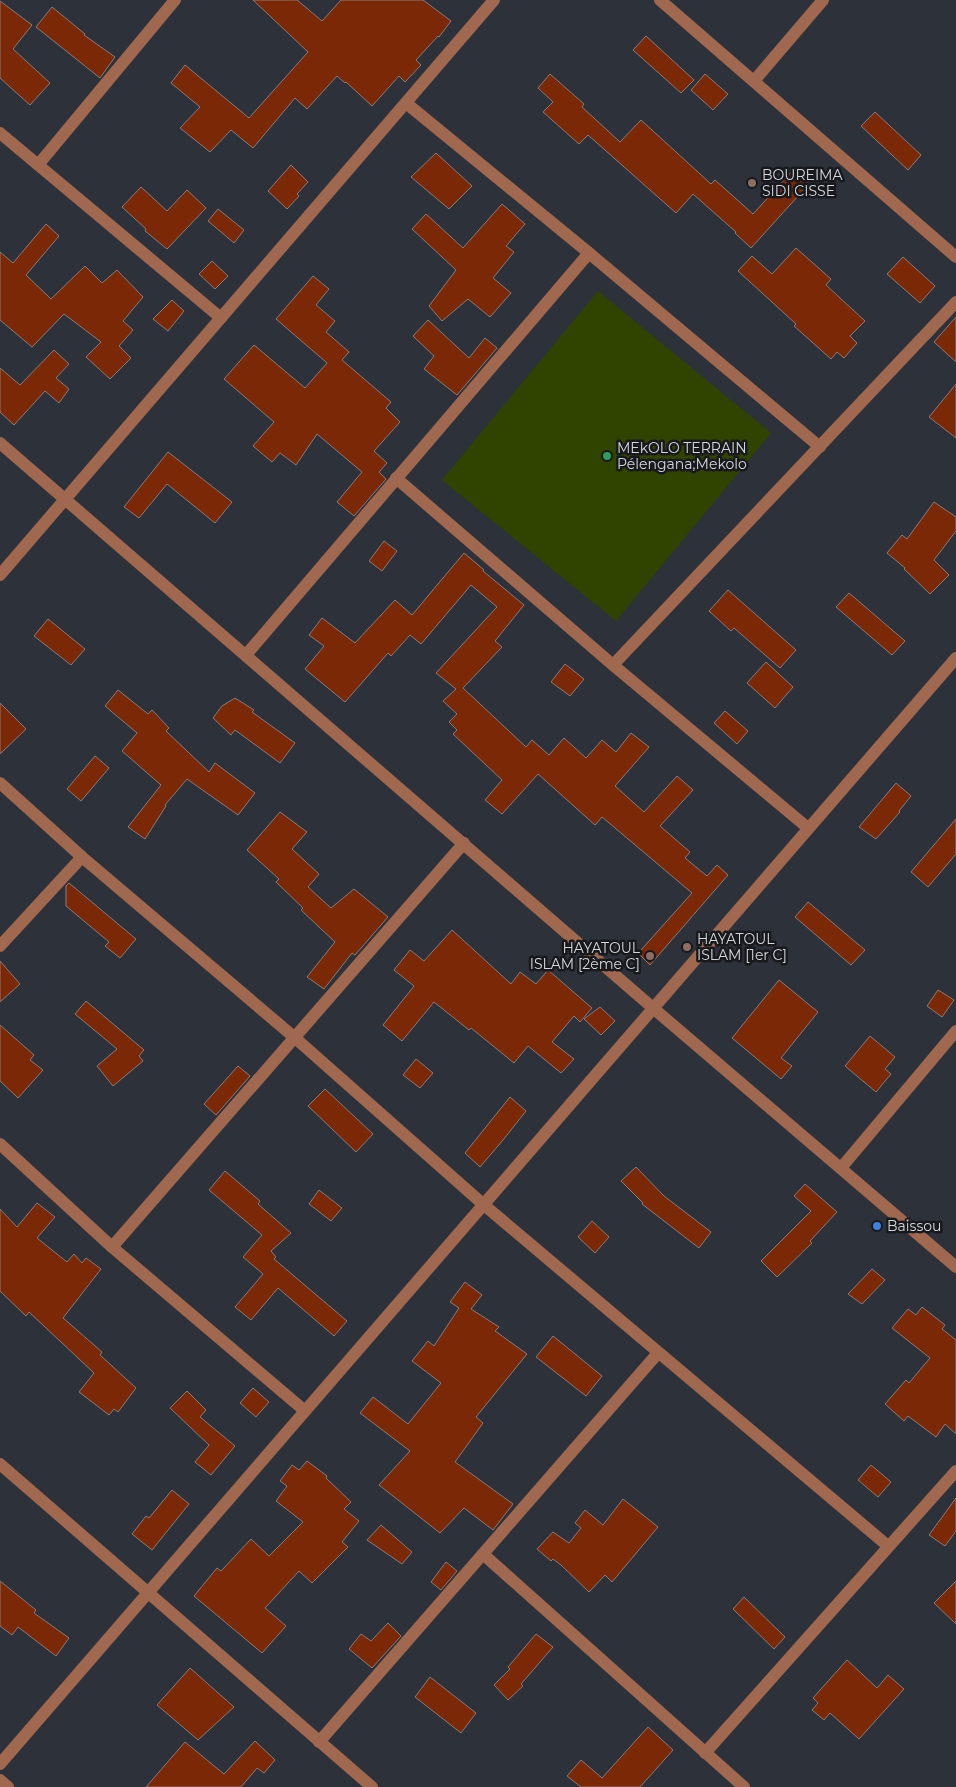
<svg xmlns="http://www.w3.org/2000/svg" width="956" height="1787" font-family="Montserrat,sans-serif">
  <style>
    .green { fill: #304400 }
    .building { fill: #7b2807; stroke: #8a7c78 }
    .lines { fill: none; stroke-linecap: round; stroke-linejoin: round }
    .minor { stroke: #a0684e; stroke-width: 12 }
    .education-dot { fill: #8d6e63; stroke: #17191d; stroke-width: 2 }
    .leisure-dot { fill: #2e9e5b; stroke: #17191d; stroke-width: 2 }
    .shop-dot { fill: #3f7fe0; stroke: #17191d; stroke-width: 2 }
    .labels { text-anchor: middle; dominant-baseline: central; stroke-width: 5; stroke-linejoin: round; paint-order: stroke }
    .poi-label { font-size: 14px; fill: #d4d7dd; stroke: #17191d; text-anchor: start }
  </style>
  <rect width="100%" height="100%" fill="#2d313a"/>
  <path class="green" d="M598,291L771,433L616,621L442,480Z"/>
  <g class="building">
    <path d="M253,0H297L322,21L341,0H423L451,21L439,37L438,36L416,60L421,65L405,82L399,76L372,106L346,82L345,83L337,76L307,109L295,98L253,148L231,130L210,152L180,128L200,107L171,83L185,65L249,118L308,52Z"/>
    <path d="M0,1L32,25L13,49L50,83L30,105L0,78Z"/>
    <path d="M52,7L85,34L84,35L115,57L100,78L36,27Z"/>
    <path d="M646,36L694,80L681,93L633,50Z"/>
    <path d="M550,74L584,104L582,107L620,142L641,120L711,184L715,180L753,214L794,169L809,184L751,248L735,233L736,232L693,194L676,213L588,135L579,144L543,112L553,102L538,88Z"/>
    <path d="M705,74L728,94L713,110L691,90Z"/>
    <path d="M875,112L921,155L908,170L861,126Z"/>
    <path d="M436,153L472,186L449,209L411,177Z"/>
    <path d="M291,165L308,182L297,194L299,196L287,209L268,191Z"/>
    <path d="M141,187L167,211L187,190L206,208L167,249L145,231L146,229L122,207Z"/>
    <path d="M502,204L525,224L506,246L514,252L493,278L511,293L490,317L468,299L442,321L429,306L456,270L412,229L426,214L463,248Z"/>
    <path d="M218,209L244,230L234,243L208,221Z"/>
    <path d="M46,224L59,236L26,275L51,299L85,266L102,283L117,270L143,297L123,321L133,330L119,346L131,358L110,379L86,357L101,342L64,314L32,347L0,320V252L13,263Z"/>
    <path d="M796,248L831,279L826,285L865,321L850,336L857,343L844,358L837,352L831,359L794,326L796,324L738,271L752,256L772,274Z"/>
    <path d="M903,257L935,286L920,303L887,274Z"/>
    <path d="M212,261L228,276L215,289L199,274Z"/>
    <path d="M313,276L329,289L316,305L335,321L326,332L349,352L342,360L391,402L386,408L400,422L374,451L387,463L379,472L386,479L354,516L337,502L362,472L317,434L296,465L280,453L272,462L253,446L274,422L224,379L254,345L305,388L327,363L276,319Z"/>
    <path d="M172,300L184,311L168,331L153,319Z"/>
    <path d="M956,317V362L934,342Z"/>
    <path d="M428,320L469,358L485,338L497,348L457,395L424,369L434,356L413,336Z"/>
    <path d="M54,350L69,364L56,378L69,389L59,403L45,391L14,425L0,412V368L20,385Z"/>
    <path d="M956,384V438L929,417Z"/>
    <path d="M168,452L232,502L215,523L167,484L139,518L124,507Z"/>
    <path d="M934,502L956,517V531L934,560L949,575L930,594L904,569L905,568L887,553L902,535L907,539Z"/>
    <path d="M384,541L397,551L382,571L369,561Z"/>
    <path d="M464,553L484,570L483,571L524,605L495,641L502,647L463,688L526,747L532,740L549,755L564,738L586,758L602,740L616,752L631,733L649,747L615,786L644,812L677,776L693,790L660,826L690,852L685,858L707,876L717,865L728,875L650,965L641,956V950L692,893L602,817L595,825L538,774L502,814L485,800L502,780L453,734L457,730L449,722L457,714L443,701L456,689L436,673L497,607L471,585L421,644L410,635L391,656L388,653L345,702L305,669L324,646L309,635L322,618L355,643L395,600L412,615Z"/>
    <path d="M728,590L796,650L780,668L734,628L731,631L709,611Z"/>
    <path d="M849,593L905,641L892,655L836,607Z"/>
    <path d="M48,619L85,649L71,665L34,636Z"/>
    <path d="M766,662L793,687L775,708L747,683Z"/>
    <path d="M565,664L584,679L570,696L551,682Z"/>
    <path d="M118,690L148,714L152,710L169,728L166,731L209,772L215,763L255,793L238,815L187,779L165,805L166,806L145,839L128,827L161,785L122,751L137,733L105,706Z"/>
    <path d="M235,698L254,710L252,712L295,743L280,763L235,730L231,735L213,718L222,706Z"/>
    <path d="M0,703L26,729L0,754Z"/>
    <path d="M725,711L748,731L737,744L714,723Z"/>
    <path d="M95,756L109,768L81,801L67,789Z"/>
    <path d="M896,783L911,796L899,811L900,812L876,839L859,827Z"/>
    <path d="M280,812L307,832L292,849L319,874L308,887L331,908L354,889L388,917L355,955L352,953L324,989L307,977L335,942L301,910L303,908L276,882L279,879L247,850Z"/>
    <path d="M956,819V854L928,887L911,872Z"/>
    <path d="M69,883L136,939L120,958L105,946L109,942L66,906V886Z"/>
    <path d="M808,902L865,950L851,965L795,917Z"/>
    <path d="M452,930L511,984L520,972L536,984L548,970L592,1008L580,1022L574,1016L552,1042L574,1059L561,1073L528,1046L514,1063L471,1028L469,1030L434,1002L402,1041L383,1025L414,986L394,970L410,950L424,961Z"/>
    <path d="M0,961L20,984L0,1002Z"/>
    <path d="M779,980L818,1012L781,1058L792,1066L781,1079L732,1038Z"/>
    <path d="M938,990L954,1000L942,1017L927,1006Z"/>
    <path d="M86,1001L144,1050L139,1056L143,1061L113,1086L97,1066L117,1049L75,1014Z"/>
    <path d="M600,1007L615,1021L601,1035L584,1019Z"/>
    <path d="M0,1025L34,1055L30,1060L43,1070L18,1098L0,1081Z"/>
    <path d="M870,1036L895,1057L885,1069L891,1074L876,1092L845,1066Z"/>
    <path d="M416,1059L433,1073L420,1088L403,1075Z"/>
    <path d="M238,1066L250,1076L216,1115L204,1104Z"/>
    <path d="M325,1089L373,1134L356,1152L308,1106Z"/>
    <path d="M510,1097L526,1111L503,1140L480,1167L465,1153Z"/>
    <path d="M636,1167L664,1196L711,1232L699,1248L642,1204L643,1203L621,1181Z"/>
    <path d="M225,1171L260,1201L258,1204L291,1233L271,1251L276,1257L274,1259L347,1321L334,1336L278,1288L251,1320L235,1307L263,1274L243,1257L262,1235L209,1190Z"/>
    <path d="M805,1184L837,1212L810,1241L812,1243L777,1277L761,1261L811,1211L794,1196Z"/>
    <path d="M319,1190L342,1208L331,1221L309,1204Z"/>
    <path d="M37,1203L55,1217L37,1238L67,1262L74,1254L82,1263L86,1258L101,1269L63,1318L102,1352L100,1355L136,1388L118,1412L114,1409L109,1415L79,1392L94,1373L29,1312L26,1316L0,1291V1209L17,1227Z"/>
    <path d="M592,1221L609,1237L595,1253L578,1237Z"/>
    <path d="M872,1269L885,1280L862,1304L848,1294Z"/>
    <path d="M465,1282L482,1295L471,1309L499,1327L495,1331L527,1354L476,1417L483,1423L455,1462L513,1504L493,1530L464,1508L440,1533L379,1485L410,1451L360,1413L373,1397L408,1424L441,1383L412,1361L428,1341L434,1346L459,1308L450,1302Z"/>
    <path d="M922,1307L945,1325L942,1329L956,1340V1434L945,1424L936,1437L908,1416L904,1421L885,1404L906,1380L909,1383L930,1358L892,1328L908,1309L916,1315Z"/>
    <path d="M553,1336L602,1376L586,1396L536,1357Z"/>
    <path d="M253,1388L269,1402L256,1417L240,1403Z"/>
    <path d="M187,1391L206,1410L200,1417L235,1446L211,1475L195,1462L209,1445L170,1408Z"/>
    <path d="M307,1461L327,1476L326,1478L351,1502L344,1509L359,1521L342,1542L348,1547L312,1583L299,1571L265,1608L286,1626L262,1653L194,1596L217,1568L221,1571L251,1539L269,1556L303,1522L276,1501L287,1486L280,1481L292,1465L299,1470Z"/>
    <path d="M871,1465L891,1482L878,1497L858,1480Z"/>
    <path d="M172,1490L189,1504L152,1550L132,1534L146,1516L149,1518Z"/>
    <path d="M956,1498V1531L945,1546L929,1535Z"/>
    <path d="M623,1499L658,1527L612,1582L605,1575L589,1592L561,1565L553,1559L551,1561L537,1549L553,1532L569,1543L581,1528L575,1523L585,1510L603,1525Z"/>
    <path d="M381,1525L412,1552L402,1564L367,1540Z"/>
    <path d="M446,1562L457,1571L441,1590L431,1582Z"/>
    <path d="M0,1581L36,1610L34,1613L69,1638L56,1656L18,1627L12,1635L0,1626Z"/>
    <path d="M956,1581V1624L934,1603Z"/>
    <path d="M744,1597L785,1637L774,1649L733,1609Z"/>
    <path d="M388,1623L401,1636L372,1668L349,1649L361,1634L371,1641Z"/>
    <path d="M536,1634L553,1647L521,1684L523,1686L508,1700L494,1685L510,1669L508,1667Z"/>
    <path d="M847,1660L877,1688L888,1675L904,1689L859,1739L830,1713L824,1720L812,1710L818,1703L813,1698Z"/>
    <path d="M190,1668L234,1707L198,1740L157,1705Z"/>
    <path d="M430,1677L476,1713L461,1733L415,1697Z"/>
    <path d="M648,1727L673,1750L640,1787H581L567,1776L581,1760L602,1778Z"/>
    <path d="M255,1741L275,1760L264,1773L257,1768L241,1787H146L185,1742L224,1774Z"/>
  </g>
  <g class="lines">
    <g class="minor">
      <path d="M660,0L956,257"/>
      <path d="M754,81L823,0"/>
      <path d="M406,103L589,253L820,447"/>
      <path d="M0,133L221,318"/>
      <path d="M38,165L175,0"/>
      <path d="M0,443L653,1008L956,1267"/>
      <path d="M396,478L613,665L808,828"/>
      <path d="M0,575L494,0"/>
      <path d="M246,655L589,253"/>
      <path d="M613,665L956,302"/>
      <path d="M0,783L82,857L294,1037L484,1205L888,1546"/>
      <path d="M0,946L82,857"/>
      <path d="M0,1144L112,1247L305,1411"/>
      <path d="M841,1168L956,1031"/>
      <path d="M112,1247L464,843"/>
      <path d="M0,1464L372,1787"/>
      <path d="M483,1554L744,1787"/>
      <path d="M319,1742L658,1353"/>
      <path d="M705,1753L956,1471"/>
      <path d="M0,1764L956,658"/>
      <path d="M0,1780L8,1787"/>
    </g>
  </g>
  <g class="education-dot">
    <circle cx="752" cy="183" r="5"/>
    <circle cx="687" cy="947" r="5"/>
    <circle cx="650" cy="956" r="5"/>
  </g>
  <circle class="leisure-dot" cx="607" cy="456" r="5"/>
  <circle class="shop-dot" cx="877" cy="1226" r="5"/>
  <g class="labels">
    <g class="poi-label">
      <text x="762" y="175">BOUREIMA<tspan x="762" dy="16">SIDI CISSE</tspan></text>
      <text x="617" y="448">MEkOLO TERRAIN<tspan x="617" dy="16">Pélengana;Mekolo</tspan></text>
      <text x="697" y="939">HAYATOUL<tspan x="697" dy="16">ISLAM [1er C]</tspan></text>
      <text x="640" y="948" text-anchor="end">HAYATOUL<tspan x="640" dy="16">ISLAM [2ème C]</tspan></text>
      <text x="887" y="1226">Baissou</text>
    </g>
  </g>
</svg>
